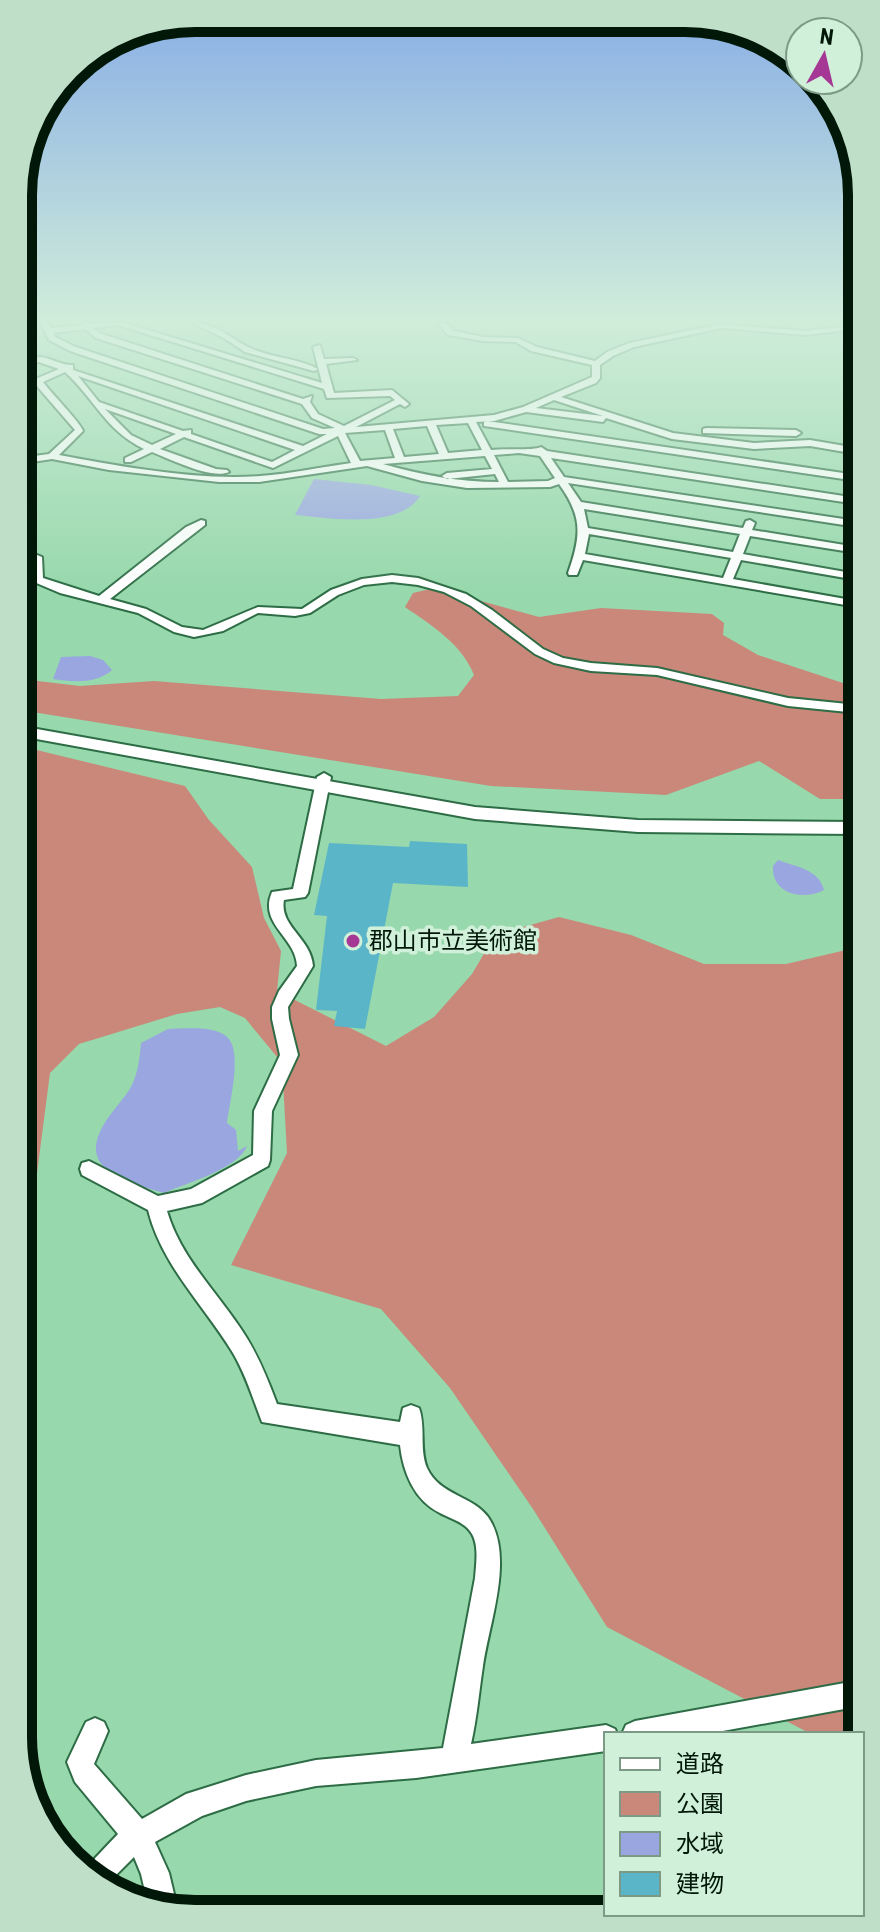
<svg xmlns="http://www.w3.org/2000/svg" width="880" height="1932" font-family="'Roboto Condensed','Noto Sans JP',sans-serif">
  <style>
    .green { fill: #c98879 }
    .water { fill: #99a6e0 }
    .building { fill: #5bb5c9 }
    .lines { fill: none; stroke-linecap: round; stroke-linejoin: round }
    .street-casing { stroke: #2d6c45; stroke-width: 4 }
    .secondary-casing { stroke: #2d6c45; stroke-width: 4 }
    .street { fill: #fff; fill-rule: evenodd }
    .secondary { fill: #fff; fill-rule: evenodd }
    .poi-dot { fill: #a53795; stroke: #d0f0d9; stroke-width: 3 }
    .labels { text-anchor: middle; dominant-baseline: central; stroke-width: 7; stroke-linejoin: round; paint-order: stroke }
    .poi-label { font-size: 24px; fill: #011809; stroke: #d0f0d9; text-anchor: start }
    .rim { fill: none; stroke: #011809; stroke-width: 10 }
  </style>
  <rect width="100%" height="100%" fill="#97d8ac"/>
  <g class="green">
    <path d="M434,588L539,617L601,608L712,614L724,623L723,635L758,655L858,688V799H820L759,761L666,795L491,786L20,710V679L80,686L154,681L381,699L458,696L474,675C462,644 431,625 405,607L413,593Z"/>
    <path d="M20,746L185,786L209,820L252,867L264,918L281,951L277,991L386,1046L434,1017L472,974L495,935L559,917L631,935L704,964H786L859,947L862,1734H811L607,1627L533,1509L450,1388L381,1309L231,1265L287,1153L282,1063L245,1018L220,1007L177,1014L79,1044L50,1073L36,1181L22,1192L21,817L37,813L21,807Z"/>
  </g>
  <g class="water">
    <path d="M314,479L371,485L420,496C399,530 328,518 295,515Z"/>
    <path d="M90,656L103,660L112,670C97,684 72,682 53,679L61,657Z"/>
    <path d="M778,860C796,867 819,869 824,890C803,901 771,894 773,866Z"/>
    <path d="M168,1029C184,1029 211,1025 226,1036C244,1049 229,1104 227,1123L236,1130L238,1151L247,1146C238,1169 186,1183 164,1193C129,1183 77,1171 103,1126C111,1111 124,1100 132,1085C138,1072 140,1057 141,1043Z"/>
  </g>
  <path class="building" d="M410,841L467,844L468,887L393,883L365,1029L334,1026L337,1011L316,1010L327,916L314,915L329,843L409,847Z"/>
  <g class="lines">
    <defs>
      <g id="street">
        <path d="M41,323H49L51,328L83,325L82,323H125L322,383L313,347L320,345L324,359L353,358L357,360L326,364L334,393L392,390L409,404L405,407L400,404L356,427L494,415L523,407L592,377V365L531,351L516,342L483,341L448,335L438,323H446L454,331L483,337L518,338L537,347L595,361L607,352L629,343L721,324L806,331L856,325V329L806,335L721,328L634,347L613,356L600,365V378L596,383L561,397L673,433L754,443L810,440L857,448V454L810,446L754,449L672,439L606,418L603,422L526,412L494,421L476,422L491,450C504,448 532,451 541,447L547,451L857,498V504L551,458L564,477L857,521V527L568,483L581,502L743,528L746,521L750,520L755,523L752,530L857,547V553L750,536L743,554L857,574V580L741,560L733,579L857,601V607L583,560L577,575H569L568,573C581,536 583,517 559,484L550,487L467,488L422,481L367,466L259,482H219L109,470L52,459L19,464V458L49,454L75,430L36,385L19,391V386L59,369L39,362L19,365V361C26,360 33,357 40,357C52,358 62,366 73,365V370L303,446L327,434H319L70,351L49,340ZM118,325L324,389L327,398L390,396L395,400L344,426L318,414L310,402L312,396L303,399L102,334L92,328ZM85,329L96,338L302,404L312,418L335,428L323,429L76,347L55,337L53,333ZM65,372C95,399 105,430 144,449L125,458V462H131L152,452C170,459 212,480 229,472L227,470L216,469L160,449L184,437L273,468L338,436L351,463C321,467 290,474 260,476C200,481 118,466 59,455L83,431C81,423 51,393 43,382ZM78,376L295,450L272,462L191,434V430L183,431L99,402ZM554,400L603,416L536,408ZM105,409L176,434L152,445L131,435ZM468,423L482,450L448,453L436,425ZM427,426L439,454L404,457L393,429ZM385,430L395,458L360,461L345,433ZM519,453L540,456L555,478L548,481L508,482L494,455ZM485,456L492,469L447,473L442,476L447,479L495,474L499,482C458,482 422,475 383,464ZM584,509L740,534L733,552L588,528ZM589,534L731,558L723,578L585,554Z"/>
        <path d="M192,323C215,322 231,339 250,348C271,358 298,358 318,369L314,371L245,352L224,338Z"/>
        <path d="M487,421L857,475V481L484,426V422Z"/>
        <path d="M706,428L796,430L801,433L796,436L703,433V429Z"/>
        <path d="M201,520L205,521V525L110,599L146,609L182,627L203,630L258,607L302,609L331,590L362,579L392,575L418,578L466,594L492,610L543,649L563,658L591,663L657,668L788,698L858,705V713L788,706L657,675L591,671L554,663L535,654L471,606L444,592L418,585L392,582L364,585L338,595L310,613L295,616L258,613L223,631L194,637L174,632L138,613L60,593L34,582L33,561L20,555V548L42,557L43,578L99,596L186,527Z"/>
        <path d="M324,773L331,777L308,893L305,897L284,900C279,926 311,938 313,966L288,1007L289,1019L298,1055L272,1111L270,1160L268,1166L202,1203L167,1211C180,1256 214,1289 239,1326C256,1350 267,1377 277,1404L400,1422L403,1408L411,1405L419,1408C426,1427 419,1449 427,1468C440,1496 472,1495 488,1517C515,1556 489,1623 483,1666C479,1692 477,1718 471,1744L606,1725L615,1729L617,1734H606V1751L416,1778L316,1786L246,1801L202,1816L155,1842L169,1873L178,1911H161L148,1904L141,1874L134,1857L107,1884L82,1872L118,1834L75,1782L67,1762L86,1722L95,1718L104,1722L108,1731L94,1764L142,1819L186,1794L246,1775L316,1760L443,1748L475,1578C476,1564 479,1546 472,1534C465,1522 451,1519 440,1513C414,1500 403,1472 400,1445L262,1422C253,1399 246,1375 233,1353C204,1305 162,1266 148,1210L82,1175L80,1169L82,1163L89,1161L158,1196L191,1189L253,1155L254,1111L280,1055L272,1019V1007L279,991L297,966C296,937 258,924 272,892L293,889L317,777Z"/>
        <path d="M861,1680V1706L706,1734H622L626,1725L635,1721Z"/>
      </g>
      <path id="secondary" d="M20,726L475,807L638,820L858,822V834L638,832L475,819L20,736Z"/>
    </defs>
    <use href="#street" class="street-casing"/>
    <use href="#secondary" class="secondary-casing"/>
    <use href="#street" class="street"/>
    <use href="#secondary" class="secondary"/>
  </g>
  <linearGradient id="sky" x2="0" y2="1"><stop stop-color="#88aee5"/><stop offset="0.54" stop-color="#d0edda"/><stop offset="1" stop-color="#d0edda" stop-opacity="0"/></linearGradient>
  <rect width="880" height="593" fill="url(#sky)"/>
  <circle class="poi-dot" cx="353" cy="941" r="8"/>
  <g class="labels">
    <g class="poi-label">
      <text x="369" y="941">郡山市立美術館</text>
    </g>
  </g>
  <path d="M0 0H880V1932H0ZM195 32H685A163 163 0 0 1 848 195V1737A163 163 0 0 1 685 1900H195A163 163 0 0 1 32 1737V195A163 163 0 0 1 195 32Z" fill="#bfdfc8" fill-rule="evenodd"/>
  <path class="rim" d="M195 32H685A163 163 0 0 1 848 195V1737A163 163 0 0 1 685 1900H195A163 163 0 0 1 32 1737V195A163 163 0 0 1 195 32Z"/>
  <rect x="604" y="1732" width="260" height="184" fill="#d0f0d9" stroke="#7d9a86" stroke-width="2"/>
  <rect x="620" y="1758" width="40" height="12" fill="#ffffff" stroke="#7d9a86" stroke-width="2"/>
  <text x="676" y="1772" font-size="24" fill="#011809">道路</text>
  <rect x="620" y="1792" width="40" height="24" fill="#c98879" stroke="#7d9a86" stroke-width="2"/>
  <text x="676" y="1812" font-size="24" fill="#011809">公園</text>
  <rect x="620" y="1832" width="40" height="24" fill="#99a6e0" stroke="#7d9a86" stroke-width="2"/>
  <text x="676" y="1852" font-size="24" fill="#011809">水域</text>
  <rect x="620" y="1872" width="40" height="24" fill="#5bb5c9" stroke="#7d9a86" stroke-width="2"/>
  <text x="676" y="1892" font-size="24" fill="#011809">建物</text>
  <g transform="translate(824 56) rotate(8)"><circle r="38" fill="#d0f0d9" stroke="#7d9a86" stroke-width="2"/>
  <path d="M0-6L14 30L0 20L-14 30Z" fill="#a53795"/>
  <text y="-12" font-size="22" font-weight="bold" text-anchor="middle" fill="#011809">N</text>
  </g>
</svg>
